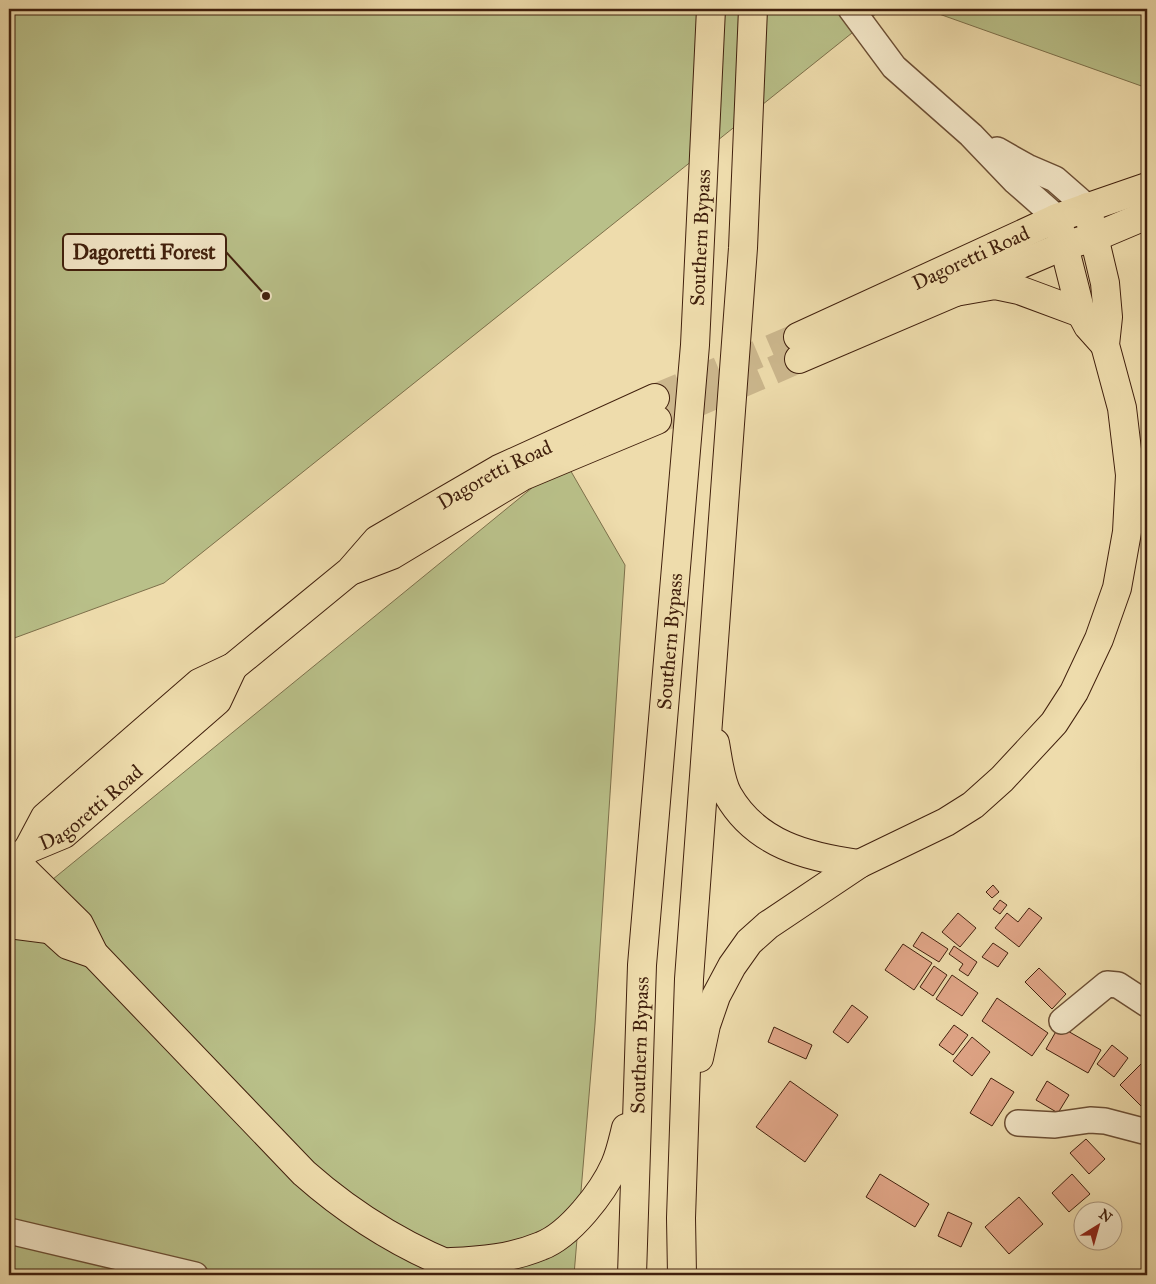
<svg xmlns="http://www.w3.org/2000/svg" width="1156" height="1284" font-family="'IM FELL Great Primer',serif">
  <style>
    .green { fill: #b9c089; stroke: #7d704b }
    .building { fill: #e1a688; stroke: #41200d }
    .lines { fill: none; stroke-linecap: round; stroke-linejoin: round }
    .major-tunnel { stroke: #cbb68c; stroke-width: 28; stroke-dasharray: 28 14; stroke-linecap: butt }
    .minor-casing { stroke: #6c4f35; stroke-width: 28 }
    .major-casing { stroke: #41200d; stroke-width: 30 }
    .highway-casing { stroke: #41200d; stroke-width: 30 }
    .minor { stroke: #f4e8c9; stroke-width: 25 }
    .major { stroke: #eedcac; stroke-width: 28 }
    .highway { stroke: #eedcac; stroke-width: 28 }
    .labels { text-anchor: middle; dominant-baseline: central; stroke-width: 4; stroke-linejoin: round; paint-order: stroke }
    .street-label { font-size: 20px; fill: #41200d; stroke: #f4e8c9 }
    .leader { fill: none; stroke: #41200d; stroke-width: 2 }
    .callout-dot { fill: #41200d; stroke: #f4e8c9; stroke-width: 2 }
    .callout { fill: #f4e8c9; stroke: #41200d; stroke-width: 2 }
    .callout-label { font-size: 21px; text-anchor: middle; font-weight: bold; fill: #41200d }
  </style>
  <rect width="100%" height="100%" fill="#eedcac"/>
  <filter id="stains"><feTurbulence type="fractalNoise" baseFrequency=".004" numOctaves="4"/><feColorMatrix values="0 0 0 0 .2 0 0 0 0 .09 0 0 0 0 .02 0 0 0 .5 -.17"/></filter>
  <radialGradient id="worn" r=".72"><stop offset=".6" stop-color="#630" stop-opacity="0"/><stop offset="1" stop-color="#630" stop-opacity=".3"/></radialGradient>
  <g class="green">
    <path d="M9,9H882L164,583L9,640Z"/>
    <path d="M925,9H1147V88Z"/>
    <path d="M565,461L625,565L595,1024L574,1275H9V915Z"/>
  </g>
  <g class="building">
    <path d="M993,885L999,892L992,898L986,892Z"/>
    <path d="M1000,900L1007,905L1000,914L993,909Z"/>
    <path d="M1029,908L1042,918L1019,947L995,928L1007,913L1018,922Z"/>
    <path d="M958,913L976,928L960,947L942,932Z"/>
    <path d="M922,932L948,949L939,962L913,946Z"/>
    <path d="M993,943L1008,953L998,967L982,957Z"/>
    <path d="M903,944L932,963L914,990L885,970Z"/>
    <path d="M954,946L977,962L968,976L959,970L963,964L949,954Z"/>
    <path d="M934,966L947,975L933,996L920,987Z"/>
    <path d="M1039,968L1066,994L1052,1009L1025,982Z"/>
    <path d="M952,975L978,993L962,1016L936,999Z"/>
    <path d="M997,998L1048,1033L1032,1056L982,1021Z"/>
    <path d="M852,1005L868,1017L848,1043L833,1032Z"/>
    <path d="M954,1025L968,1035L953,1055L939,1045Z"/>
    <path d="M1059,1026L1101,1050L1088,1073L1046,1049Z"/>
    <path d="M774,1027L812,1045L806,1059L768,1042Z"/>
    <path d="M972,1037L990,1052L972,1076L953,1061Z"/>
    <path d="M1112,1045L1128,1058L1114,1077L1097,1064Z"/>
    <path d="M1147,1058V1106L1144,1109L1120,1085Z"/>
    <path d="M991,1078L1014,1092L992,1126L970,1113Z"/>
    <path d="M790,1081L838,1115L805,1162L756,1127Z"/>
    <path d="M1047,1081L1069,1095L1058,1113L1036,1100Z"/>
    <path d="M1086,1139L1105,1159L1089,1174L1070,1153Z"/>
    <path d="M880,1174L929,1204L915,1227L866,1197Z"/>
    <path d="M1072,1174L1090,1194L1069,1212L1052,1193Z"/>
    <path d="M1019,1197L1043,1224L1009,1254L985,1227Z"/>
    <path d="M948,1212L972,1223L961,1247L938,1236Z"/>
  </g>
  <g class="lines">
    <g class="major-tunnel">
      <path d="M655,398L798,337"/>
      <path d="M657,420L799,359"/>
    </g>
    <defs>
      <g id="minor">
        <path d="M851,9L894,67L971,135L1015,181L1057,218"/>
        <path d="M997,150L1027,167L1055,179L1087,207"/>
        <path d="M1062,1021L1107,984L1118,985L1147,1004"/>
        <path d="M1018,1123L1055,1125L1090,1120L1105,1121L1147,1132"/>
        <path d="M9,1231L195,1275"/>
      </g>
      <g id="major">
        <path id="s1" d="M798,337L1057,218L1147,187"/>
        <path d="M799,359L1063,246L1095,237L1147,215"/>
        <path d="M353,570L392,555L523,476L657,420"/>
        <path id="s2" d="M28,849L64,834L217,701L233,667"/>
        <path id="s3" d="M9,868L28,849L45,817L199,683L233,667L350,571L377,540L499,469L655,398"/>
      </g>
      <g id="highway">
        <path d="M1057,218L1081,313L1088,326L1105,345"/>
        <path d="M955,292L995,285L1019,290L1081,313"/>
        <path d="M715,743C718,759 720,781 728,795C756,844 807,857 859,864"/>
        <path d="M16,862L79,924L94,954L304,1173C356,1219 411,1252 476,1275"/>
        <path d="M9,892L68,945L94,954"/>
        <path d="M9,924L48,929"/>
        <path d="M699,1058L706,1025L716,996L732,966L749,942L768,925L859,864L946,822L973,805L1002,779L1054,723L1074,692L1099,639L1117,588L1127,532L1130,475L1122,408L1105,345L1108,317L1105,283L1087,207"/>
        <path d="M451,1262C482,1261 512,1258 541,1246C570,1235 603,1192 615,1165C620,1154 623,1140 626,1128"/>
        <path id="s4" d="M632,1275L642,965L695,345L711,9"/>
        <path d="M682,1275L681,1218L689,979L743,248L753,9"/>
      </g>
    </defs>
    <use href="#minor" class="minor-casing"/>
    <use href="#major" class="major-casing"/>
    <use href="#highway" class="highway-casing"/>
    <use href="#minor" class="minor"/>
    <use href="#major" class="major"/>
    <use href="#highway" class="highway"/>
  </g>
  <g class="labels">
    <g class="street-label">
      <text stroke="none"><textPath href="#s4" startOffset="1040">Southern Bypass</textPath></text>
      <text stroke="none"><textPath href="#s1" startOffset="190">Dagoretti Road</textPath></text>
      <text stroke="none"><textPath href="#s3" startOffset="632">Dagoretti Road</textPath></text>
      <text stroke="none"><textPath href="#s4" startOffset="635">Southern Bypass</textPath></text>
      <text stroke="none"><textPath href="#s2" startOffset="76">Dagoretti Road</textPath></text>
      <text stroke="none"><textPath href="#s4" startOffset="230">Southern Bypass</textPath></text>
    </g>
  </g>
  <path class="leader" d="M266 296L226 252"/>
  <circle class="callout-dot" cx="266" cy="296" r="5"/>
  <rect class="callout" x="63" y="234" width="163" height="36" rx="5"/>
  <g class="callout-label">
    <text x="144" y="259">Dagoretti Forest</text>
  </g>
  <rect width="1156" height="1284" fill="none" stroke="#eedcac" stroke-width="30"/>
  <rect x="10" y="10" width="1136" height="1264" fill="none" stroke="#41200d" stroke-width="2.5"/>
  <rect x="15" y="15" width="1126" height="1254" fill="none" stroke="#41200d"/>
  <g transform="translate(1098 1226) rotate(37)"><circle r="24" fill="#f4e8c9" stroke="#ac987e"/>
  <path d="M0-4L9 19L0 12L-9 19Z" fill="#8f2418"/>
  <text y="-8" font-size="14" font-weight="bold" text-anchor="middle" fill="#41200d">N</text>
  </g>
  <rect width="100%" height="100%" filter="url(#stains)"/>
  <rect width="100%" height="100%" fill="url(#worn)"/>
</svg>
